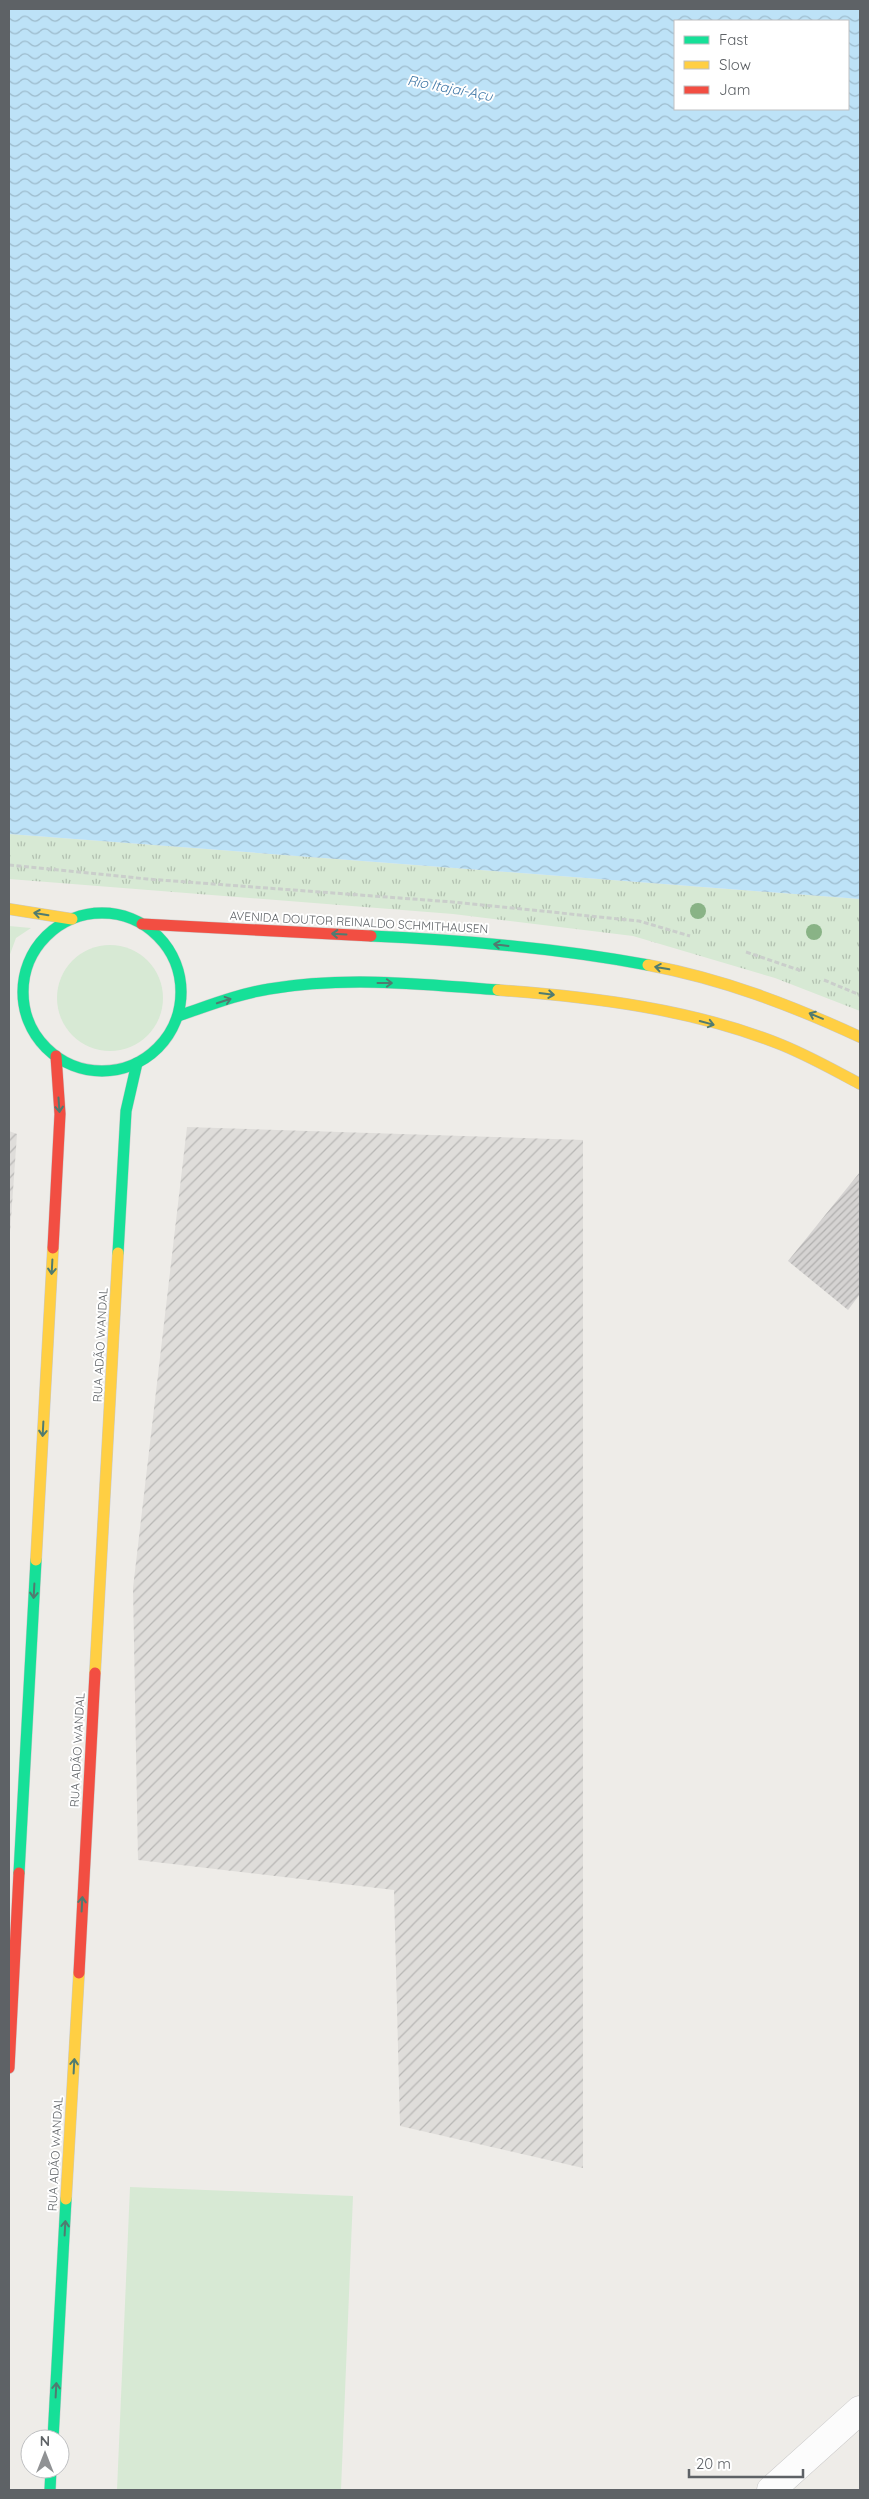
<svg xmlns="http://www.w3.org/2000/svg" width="869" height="2499" font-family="Quicksand,sans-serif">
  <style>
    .industrial { fill: url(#industrial-furrows) }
    .green { fill: #d7e9d4 }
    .park { fill: url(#park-tufts) }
    .water { fill: url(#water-waves); fill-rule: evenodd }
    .building { fill: url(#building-hatch) }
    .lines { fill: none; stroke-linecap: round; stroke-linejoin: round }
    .street-casing { stroke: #cac9c9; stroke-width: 29 }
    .fast-casing { stroke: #c9c9c8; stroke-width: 12 }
    .slow-casing { stroke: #c9c9c8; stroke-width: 12 }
    .jam-casing { stroke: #c9c9c8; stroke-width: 12 }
    .path { stroke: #cacecb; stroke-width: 3; stroke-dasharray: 5 2.5; stroke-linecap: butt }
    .street { stroke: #fcfcfc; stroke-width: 28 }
    .fast { stroke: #16e098; stroke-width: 11 }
    .slow { stroke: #ffcf43; stroke-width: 11 }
    .jam { stroke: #f24e42; stroke-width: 11 }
    .tree { fill: #89b386 }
    .oneway { stroke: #507b70 }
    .labels { text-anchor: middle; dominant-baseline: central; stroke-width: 4; stroke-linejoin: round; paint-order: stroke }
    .street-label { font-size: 12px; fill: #5e6266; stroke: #fff }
    .water-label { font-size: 14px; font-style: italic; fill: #4179a8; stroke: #fff }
  </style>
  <defs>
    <pattern id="industrial-furrows" width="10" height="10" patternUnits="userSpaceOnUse" patternTransform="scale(1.25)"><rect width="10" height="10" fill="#dfddda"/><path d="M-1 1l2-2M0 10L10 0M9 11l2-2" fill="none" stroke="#b8b7b5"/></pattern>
    <pattern id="park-tufts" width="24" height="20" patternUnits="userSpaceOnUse" patternTransform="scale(1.25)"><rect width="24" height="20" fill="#d7e9d4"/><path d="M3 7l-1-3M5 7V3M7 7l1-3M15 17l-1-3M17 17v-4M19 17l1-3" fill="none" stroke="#b2c0b0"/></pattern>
    <pattern id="water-waves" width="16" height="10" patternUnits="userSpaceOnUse" patternTransform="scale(1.25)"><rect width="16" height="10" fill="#bde2f7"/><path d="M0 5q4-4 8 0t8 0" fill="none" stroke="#9dbbcc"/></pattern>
    <pattern id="building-hatch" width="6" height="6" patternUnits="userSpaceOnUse" patternTransform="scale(1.25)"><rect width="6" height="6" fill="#d5d3d2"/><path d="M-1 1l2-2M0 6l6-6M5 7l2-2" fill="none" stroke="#b0afae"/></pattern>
  </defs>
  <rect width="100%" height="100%" fill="#eeece8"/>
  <g class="industrial">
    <path d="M187,1127L583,1140V2168L400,2126L394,1890L138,1860L133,1588Z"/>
    <path d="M9,1131L17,1134L9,1247Z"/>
  </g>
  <g class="green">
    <path d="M9,926L31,928L16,938L9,957Z"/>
    <circle cx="110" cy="998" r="53"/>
    <path d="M130,2187L353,2196L341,2490H117Z"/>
  </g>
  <path class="park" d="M9,834L860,899V1011L775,978L633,936L453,914L9,879Z"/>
  <path class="water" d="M9,9H860V899L9,834ZM675,21H848V109H675Z"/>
  <path class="building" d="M860,1172V1294L848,1310L788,1261Z"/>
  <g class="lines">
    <defs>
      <path id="street" d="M771,2490L860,2410"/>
      <g id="fast">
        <circle cx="102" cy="992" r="79"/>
        <path d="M371,936C464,940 557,948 648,965"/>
        <path d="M178,1016C208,1006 238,994 269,989C344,976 423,984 498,990"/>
        <path d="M118,1253L126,1111L137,1063"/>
        <path d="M19,1873L36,1560"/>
        <path d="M53,2439L66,2199"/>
        <path d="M50,2490L51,2469"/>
      </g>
      <g id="slow">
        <path d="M9,909L72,919"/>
        <path d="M648,965C723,979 791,1005 860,1037"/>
        <path d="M498,990C593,997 693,1009 782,1045C809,1056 834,1070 860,1084"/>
        <path d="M36,1560L53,1248"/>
        <path d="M95,1673L118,1253"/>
        <path d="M66,2199L79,1973"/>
      </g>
      <g id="jam">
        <path d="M142,924L371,936"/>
        <path d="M53,1248L60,1114L56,1056"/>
        <path d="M79,1973L95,1673"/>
        <path d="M9,2068L19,1873"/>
      </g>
    </defs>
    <use href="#street" class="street-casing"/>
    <use href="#fast" class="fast-casing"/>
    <use href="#slow" class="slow-casing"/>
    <use href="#jam" class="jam-casing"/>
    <g class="path">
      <path d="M9,865L147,879L453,902L639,921L690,936"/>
      <path d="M746,952L802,971"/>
      <path d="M824,980L860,995"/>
    </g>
    <use href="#street" class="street"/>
    <use href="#fast" class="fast"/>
    <use href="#slow" class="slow"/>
    <use href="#jam" class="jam"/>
  </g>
  <g class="tree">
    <circle cx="698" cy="911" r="8"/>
    <circle cx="814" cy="932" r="8"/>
  </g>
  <defs><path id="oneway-shaft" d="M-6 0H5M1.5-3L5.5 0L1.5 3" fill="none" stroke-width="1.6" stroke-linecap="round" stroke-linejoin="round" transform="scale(1.25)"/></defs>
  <g class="oneway">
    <use href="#oneway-shaft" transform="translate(41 914) rotate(-171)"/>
    <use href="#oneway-shaft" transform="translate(339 934) rotate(-177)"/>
    <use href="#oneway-shaft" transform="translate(501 945) rotate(-173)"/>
    <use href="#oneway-shaft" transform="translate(662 968) rotate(-170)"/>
    <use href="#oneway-shaft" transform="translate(385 983)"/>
    <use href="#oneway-shaft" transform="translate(547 994) rotate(7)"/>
    <use href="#oneway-shaft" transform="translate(224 1001) rotate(-18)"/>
    <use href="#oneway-shaft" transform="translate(816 1016) rotate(-157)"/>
    <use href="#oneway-shaft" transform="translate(707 1023) rotate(15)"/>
    <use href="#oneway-shaft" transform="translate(59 1105) rotate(86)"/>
    <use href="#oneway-shaft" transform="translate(52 1267) rotate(93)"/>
    <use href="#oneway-shaft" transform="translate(43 1429) rotate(93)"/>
    <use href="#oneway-shaft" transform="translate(34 1591) rotate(93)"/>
    <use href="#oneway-shaft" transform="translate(82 1904) rotate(-87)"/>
    <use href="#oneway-shaft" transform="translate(74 2066) rotate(-87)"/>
    <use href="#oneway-shaft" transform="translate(65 2228) rotate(-87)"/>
    <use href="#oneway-shaft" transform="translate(56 2390) rotate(-87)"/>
  </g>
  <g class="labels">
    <g class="street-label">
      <text transform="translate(359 922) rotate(3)">AVENIDA DOUTOR REINALDO SCHMITHAUSEN</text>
      <text transform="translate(100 1345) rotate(-87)">RUA ADÃO WANDAL</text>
      <text transform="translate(77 1750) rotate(-87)">RUA ADÃO WANDAL</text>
      <text transform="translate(55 2154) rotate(-87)">RUA ADÃO WANDAL</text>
    </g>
    <g class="water-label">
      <text transform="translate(450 88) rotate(11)">Rio Itajaí-Açu</text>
    </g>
  </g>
  <rect width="869" height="2499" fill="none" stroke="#5e6266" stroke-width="20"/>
  <rect x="674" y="20" width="175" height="90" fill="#ffffff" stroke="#bfc0c2"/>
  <rect x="684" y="36" width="25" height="8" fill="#16e098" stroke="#bfc0c2"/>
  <text x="719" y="45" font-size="15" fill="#5e6266">Fast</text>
  <rect x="684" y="61" width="25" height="8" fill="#ffcf43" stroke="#bfc0c2"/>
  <text x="719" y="70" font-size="15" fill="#5e6266">Slow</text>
  <rect x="684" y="86" width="25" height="8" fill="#f24e42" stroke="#bfc0c2"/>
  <text x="719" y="95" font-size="15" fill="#5e6266">Jam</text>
  <g transform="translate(45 2454)"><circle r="24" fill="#ffffff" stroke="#bfc0c2"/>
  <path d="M0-4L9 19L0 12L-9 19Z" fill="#909294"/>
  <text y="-8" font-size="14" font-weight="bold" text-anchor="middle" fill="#5e6266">N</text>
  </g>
  <path d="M689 2469v8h114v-8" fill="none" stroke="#5e6266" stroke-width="2.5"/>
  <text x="696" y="2469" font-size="15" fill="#5e6266" stroke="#ffffff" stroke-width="4" paint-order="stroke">20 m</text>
</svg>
